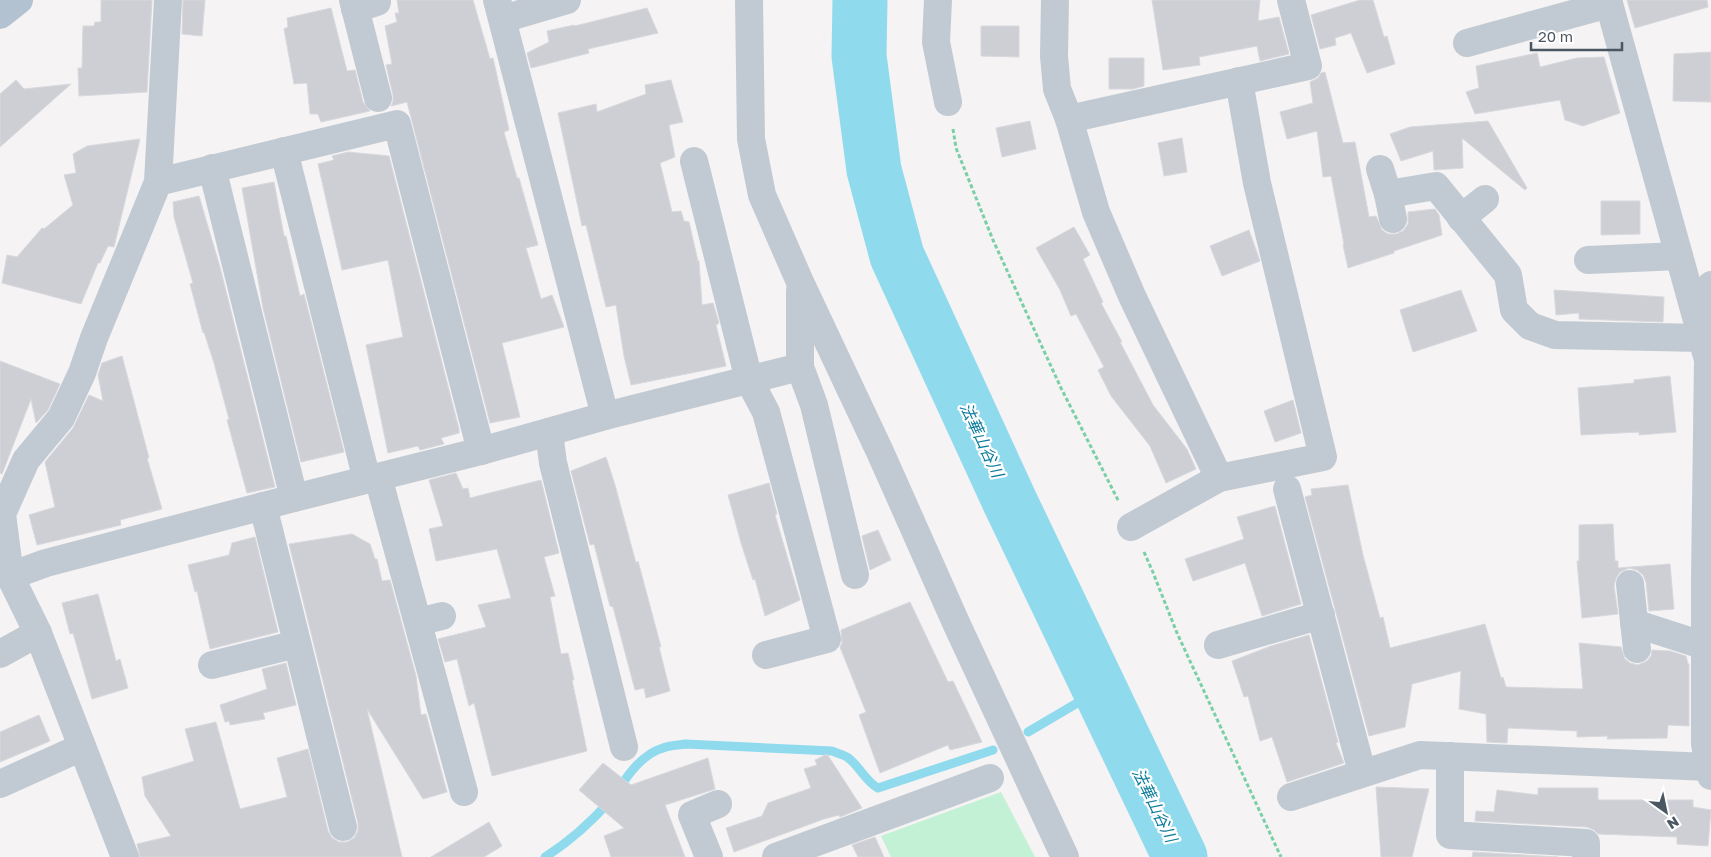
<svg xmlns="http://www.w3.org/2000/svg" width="1711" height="857" font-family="'Golos Text','Noto Sans JP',sans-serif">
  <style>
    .green { fill: #c3f1d5 }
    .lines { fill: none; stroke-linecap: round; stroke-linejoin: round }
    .stream { stroke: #90daee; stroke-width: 9 }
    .river { stroke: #90daee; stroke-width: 55 }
    .building { fill: #cdcfd5; stroke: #d7d9de }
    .path { stroke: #7ad0a6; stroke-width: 3; stroke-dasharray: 4 2.5; stroke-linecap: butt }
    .minor { stroke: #c1cad2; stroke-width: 28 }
    .major { stroke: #b3c2d1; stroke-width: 28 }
    .labels { text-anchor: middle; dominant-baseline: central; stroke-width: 4.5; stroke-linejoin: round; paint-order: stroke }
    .water-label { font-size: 16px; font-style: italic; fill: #0c7c9b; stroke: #fff }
  </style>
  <rect width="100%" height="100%" fill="#f5f3f3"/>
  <path class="green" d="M1001,792L1035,857H891L881,836Z"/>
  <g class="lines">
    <g class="stream">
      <path d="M1028,732L1101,689"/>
      <path d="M618,790C629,773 643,754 663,748C670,745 679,745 686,744L832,751C836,753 842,754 847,757C859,765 865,781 878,788L993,750"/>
      <path d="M545,857C569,842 590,823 609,802"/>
    </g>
    <path class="river" d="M860,0L859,56L874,170L897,256L1010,502L1180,857"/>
  </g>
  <g class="building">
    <path d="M101,0H152L147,92L79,96L78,68H82L83,26H94L95,22H101Z"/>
    <path d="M183,0H205L202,36L182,34Z"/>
    <path d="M397,0H473L490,59L493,58L509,130L504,132L517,178H519L538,245L526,248L541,299L552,295L564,327L502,343L520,417L490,423L407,102L391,106L393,102V95L386,65L392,64L385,26L397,22L395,13H399Z"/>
    <path d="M1152,0H1260L1258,21L1279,17L1289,54L1260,61L1257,46L1199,57L1200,65L1163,70Z"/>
    <path d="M1360,0H1373L1384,37L1387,36L1395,64L1367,73L1351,33L1335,38L1336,45L1320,49L1311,15Z"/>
    <path d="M1627,0H1707L1708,7L1635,28Z"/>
    <path d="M331,8L347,71L355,70L363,102L370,111L321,122L318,114H310L307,83L294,84L284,29L288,27L287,18Z"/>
    <path d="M647,8L658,33L588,49L589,53L531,68L527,53L549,42L547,31L574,25L575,26Z"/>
    <path d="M981,26H1019V57L981,56Z"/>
    <path d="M1711,52V102L1673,101L1674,54Z"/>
    <path d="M1537,53L1540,67L1577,58L1604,57L1620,113L1583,126L1565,120L1560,100L1475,114L1466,92L1479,88L1476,66Z"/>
    <path d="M1109,58H1144V86L1133,89H1109Z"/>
    <path d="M1325,72L1343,143L1355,142L1369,217L1376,216L1382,230L1388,234H1396L1403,231L1408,224V212L1435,209L1439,215L1442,235L1394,251V253L1348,268L1343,245L1344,244L1331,176L1323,177L1317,131L1287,139L1280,112L1313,103L1310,82L1318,78L1321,73Z"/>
    <path d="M16,80L24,89L71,84L0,147V94Z"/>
    <path d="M671,80L683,122L669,125L675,157L660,163L672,212L681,211L684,221L689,222L698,261H699L702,305L713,303L719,323L716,325L726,366L631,385L624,356L616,305L606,307L586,225L582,226L558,113L596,104L597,112L646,94L645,85Z"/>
    <path d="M1030,121L1036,149L1002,157L996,128Z"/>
    <path d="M1488,121L1527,188L1525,190L1462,138L1463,168L1434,170L1433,151L1401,161L1390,134L1410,127Z"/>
    <path d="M1182,138L1187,172L1164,176L1158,143Z"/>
    <path d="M140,139L114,247L108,246L100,263H98L81,304L2,283L7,255L17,257L42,228L44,229L73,205L64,175L76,173L73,154L87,146Z"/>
    <path d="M348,152L389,156L459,429V433L441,438L444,444L420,450L418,446L388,453L366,345L403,337L388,260L342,270L318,164L334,160L332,156Z"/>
    <path d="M274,182L284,236H286L300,296L304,294L344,452L301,462L263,308L242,188Z"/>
    <path d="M199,196L220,267L275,487L270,488L247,493L227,420L229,419L214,363L204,332L203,333L190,284L193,283L174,217L173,202Z"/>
    <path d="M1601,201H1640V234L1601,235Z"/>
    <path d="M1074,227L1090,255L1083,259L1103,302L1101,303L1122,342H1120L1153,405L1187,449L1196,469L1166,483L1150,446L1111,396L1098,370L1104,367L1076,314L1071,316L1060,290L1036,248Z"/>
    <path d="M1249,230L1260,261L1222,276L1210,246Z"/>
    <path d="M1461,290L1477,331L1413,352L1400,310Z"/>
    <path d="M1554,290L1664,297L1663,322L1579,319V313L1556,315Z"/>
    <path d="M122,356L149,458H147L162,509L120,520L121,525L37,545L29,515L55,507L45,462L73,428L89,395L103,401L98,375L102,363Z"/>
    <path d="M0,361L60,384L48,410L36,423L31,399L2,474L0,473Z"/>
    <path d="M1670,376L1676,432L1639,435V432L1581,435L1578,388L1634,383V380Z"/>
    <path d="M1293,400L1301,433L1275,442L1264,411Z"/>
    <path d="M606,457L615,485L636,563L638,561L661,647H659L670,691L646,698L644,688L635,690L613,607L610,606L594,544L590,545L571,471Z"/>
    <path d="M456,473L463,489L468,488L470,498L541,480L559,553L544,557L555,596L550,597L561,654L568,653L574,680H572L587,751L492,776L474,703L469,706L457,659L445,662L438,639L486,627L478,605L511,598L497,549L436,561L429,529L443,526L429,480Z"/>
    <path d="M769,483L777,514L775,515L800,600L765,616L755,579L753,580L741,543L728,495Z"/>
    <path d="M1348,485L1363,555L1380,618L1383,617L1390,648L1485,624L1501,678L1503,677L1506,687L1583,689L1579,643L1621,647L1625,659L1630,663L1638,665L1647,661L1651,656L1652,650L1670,651L1686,656L1688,664H1689V726L1668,725L1667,738L1607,739L1608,736L1577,737V731L1508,728L1507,743L1487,742L1486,714L1459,709L1461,671L1412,684L1405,727L1369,736L1305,497L1312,495L1311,489Z"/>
    <path d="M1275,506L1301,604L1262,616L1245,563L1193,581L1185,559L1244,539L1237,517Z"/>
    <path d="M1613,524L1615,561H1618V568L1670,564L1674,609L1649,611L1646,582L1643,575L1637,570L1629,568L1620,572L1616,578L1614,586L1618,614L1582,618L1577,561H1579V525Z"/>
    <path d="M878,530L891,560L870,570L862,536Z"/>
    <path d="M352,534L370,544L375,559H377L382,581L390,580L416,676L421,715L426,714L447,792L423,799L367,709L402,857H140L137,844L171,836L145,796L142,777L194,761L185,729L216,722L240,809L287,797L277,758L308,749L328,831L332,838L339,842H347L354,838L358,831V823L289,544Z"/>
    <path d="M255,537L278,632L210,649L197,591L195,592L188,565L229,555L232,543Z"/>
    <path d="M98,594L116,661L120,659L128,688L92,699L73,633L70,634L62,603Z"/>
    <path d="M910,602L948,682L953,681L982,742L950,750L948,745L880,773L859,715L866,712L840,647L842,643L841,630Z"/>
    <path d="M1309,635L1338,742L1336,743L1344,763L1287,782L1272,737L1260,741L1248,696L1244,697L1232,661L1271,646Z"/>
    <path d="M286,663L296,705L263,713L265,719L230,725L229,721L225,722L220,705L267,689L262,669Z"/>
    <path d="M39,715L50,741L0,762V732Z"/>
    <path d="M827,754L862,808L840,817L839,815L824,819L734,852L726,828L762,816L768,803L811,788L804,769L817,765L815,760Z"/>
    <path d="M708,758L715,789L665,805L685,857H611L604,836L624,828L579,790L603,763L631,785Z"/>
    <path d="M1376,787L1429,789L1412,857H1381Z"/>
    <path d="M1538,788H1598V800H1693V807L1711,810L1708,846L1677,844V837L1598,834L1594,830L1587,827L1475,821L1476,811L1494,812L1497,790L1538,795Z"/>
    <path d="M489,822L502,846L484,857H431Z"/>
    <path d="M875,837L884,857H858L852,845Z"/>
    <path d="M1473,852L1558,857H1472Z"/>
  </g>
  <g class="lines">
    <g class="path">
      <path d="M953,129L956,148L993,240L1061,388L1119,502"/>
      <path d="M1144,552L1152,570L1177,633L1281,857"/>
    </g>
    <g class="minor">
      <path d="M353,0L378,98"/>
      <path d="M497,0L605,416"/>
      <path d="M749,0L751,139L762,195L800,282L881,454L957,625L1065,857"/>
      <path d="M938,0L936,42L948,102"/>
      <path d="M1055,0L1054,56L1057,89L1069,119L1096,212L1132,296L1219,478"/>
      <path d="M1608,0L1708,360L1705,579V744L1711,776"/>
      <path d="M355,9L377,2"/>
      <path d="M503,19L567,0"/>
      <path d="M1467,43L1609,4"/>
      <path d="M1069,119L1308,66L1291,0"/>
      <path d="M284,151L367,480"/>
      <path d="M694,161L749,380L766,412L827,639L766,655"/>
      <path d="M212,168L294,498"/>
      <path d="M1380,169L1388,194L1393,219"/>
      <path d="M158,182L397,124L481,451"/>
      <path d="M1388,194L1436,186L1508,275L1514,310L1530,326L1555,335L1702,338"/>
      <path d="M1461,218L1485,199"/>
      <path d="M1588,260L1679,256"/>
      <path d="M1698,322L1711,285"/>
      <path d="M800,367L814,405L855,575"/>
      <path d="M549,432L553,463L624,747"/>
      <path d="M378,477L464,792"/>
      <path d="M1287,489L1362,772"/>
      <path d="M263,506L343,827"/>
      <path d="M1131,527L1219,478L1323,457L1257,183L1239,81"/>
      <path d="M10,576L46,563L294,498L481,451L605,416L800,367V291"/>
      <path d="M1630,584L1637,649"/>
      <path d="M418,622L442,616"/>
      <path d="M1634,623L1705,646"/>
      <path d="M1218,645L1321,615"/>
      <path d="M0,654L38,633"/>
      <path d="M212,665L297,644"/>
      <path d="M1450,756V835L1586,843V857"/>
      <path d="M0,784L82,747"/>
      <path d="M1291,797L1420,755L1709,767"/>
      <path d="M125,857L38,633L10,576L2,514L26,460L61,418L82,373L94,338L158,182L168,0"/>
      <path d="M709,857L692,815L718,804"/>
      <path d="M776,857L990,778"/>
    </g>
    <path class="major" d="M0,15L19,0"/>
  </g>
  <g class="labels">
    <g class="water-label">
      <text transform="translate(982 440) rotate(65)">法華山谷川</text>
      <text transform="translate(1155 805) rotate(64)">法華山谷川</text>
    </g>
  </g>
  <g transform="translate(1666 812) rotate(147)" stroke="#ffffff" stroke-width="4" paint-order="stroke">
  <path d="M0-4L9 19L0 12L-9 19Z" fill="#4a5661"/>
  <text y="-8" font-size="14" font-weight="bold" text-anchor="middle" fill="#4a5661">N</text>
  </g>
  <path d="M1531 42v8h91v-8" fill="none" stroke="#4a5661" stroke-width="2.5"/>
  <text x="1538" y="42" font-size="15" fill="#4a5661" stroke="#ffffff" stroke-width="4" paint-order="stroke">20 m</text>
</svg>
